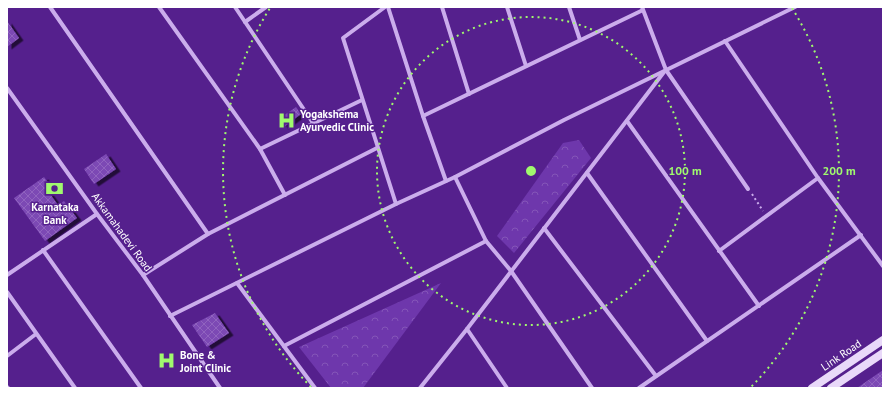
<svg xmlns="http://www.w3.org/2000/svg" width="890" height="395" font-family="'PT Sans',sans-serif">
  <style>
    .park { fill: url(#park-crowns) }
    .building { fill: url(#building-cross-hatch); filter: url(#shadow) }
    .lines { fill: none; stroke-linecap: round; stroke-linejoin: round }
    .path { stroke: #cbadec; stroke-width: 2; stroke-dasharray: 2 3; stroke-linecap: butt }
    .street { stroke: #cbadec; stroke-width: 4 }
    .secondary { stroke: #e9d9f9; stroke-width: 8 }
    .ring { fill: none; stroke: #a0f96e; stroke-width: 2; stroke-dasharray: 2 4 }
    .labels { text-anchor: middle; dominant-baseline: central; stroke-width: 3; stroke-linejoin: round; paint-order: stroke }
    .poi-label { font-size: 11px; font-weight: bold; fill: #fff; stroke: #55208d; text-anchor: start }
    .street-label { font-size: 11px; fill: #fff; stroke: #55208d }
    .centre { fill: #a0f96e; stroke: #55208d; stroke-width: 2 }
    .ring-label { font-size: 12px; text-anchor: middle; font-weight: bold; fill: #a0f96e; stroke: #55208d; stroke-width: 3; stroke-linejoin: round; paint-order: stroke }
  </style>
  <defs>
    <pattern id="park-crowns" width="20" height="18" patternUnits="userSpaceOnUse"><rect width="20" height="18" fill="#6e37ac"/><path d="M2 6a3 3 0 1 1 6 0M12 15a3 3 0 1 1 6 0" fill="none" stroke="#8455b8"/></pattern>
    <pattern id="building-cross-hatch" width="8" height="8" patternUnits="userSpaceOnUse"><rect width="8" height="8" fill="#7c48b4"/><path d="M0 0l8 8M0 8l8-8" fill="none" stroke="#9063bf"/></pattern>
    <filter id="shadow"><feDropShadow dx="4.5" dy="2.5" stdDeviation="0" flood-color="#0009"/></filter>
  </defs>
  <rect width="100%" height="100%" fill="#55208d"/>
  <g class="park">
    <path d="M579,140L591,158L514,253L497,236L563,143Z"/>
    <path d="M441,283L363,388H331L299,347Z"/>
  </g>
  <g class="building">
    <path d="M7,21L19,38L7,47Z"/>
    <path d="M296,107L301,114L284,127L279,119Z"/>
    <path d="M106,154L116,169L94,184L84,169Z"/>
    <path d="M44,177L49,184L45,187L58,205L64,201L77,218L45,241L14,198Z"/>
    <path d="M215,313L229,333L207,347L192,325Z"/>
    <path d="M883,370V388H857Z"/>
  </g>
  <g class="lines">
    <path class="path" d="M752,194L763,211"/>
    <g class="street">
      <path d="M50,7L208,234"/>
      <path d="M159,7L260,149L285,195"/>
      <path d="M235,7L313,123"/>
      <path d="M385,7L343,38L396,204"/>
      <path d="M388,7L423,116L446,181"/>
      <path d="M442,7L469,94"/>
      <path d="M507,7L526,66"/>
      <path d="M569,7L580,40"/>
      <path d="M642,7L666,70L748,189"/>
      <path d="M245,22L266,7"/>
      <path d="M725,41L818,178L883,266"/>
      <path d="M7,88L97,214L143,275L220,388"/>
      <path d="M423,116L643,10"/>
      <path d="M627,121L759,306"/>
      <path d="M260,149L362,100"/>
      <path d="M587,173L707,341"/>
      <path d="M455,177L486,241L511,271L592,388"/>
      <path d="M544,228L656,376"/>
      <path d="M43,250L141,388"/>
      <path d="M719,251L818,178"/>
      <path d="M7,275L97,214"/>
      <path d="M143,275L208,234L377,148"/>
      <path d="M237,283L315,388"/>
      <path d="M7,292L75,388"/>
      <path d="M170,316L396,204L455,177L564,120L795,7"/>
      <path d="M467,329L507,388"/>
      <path d="M284,346L486,241"/>
      <path d="M7,356L36,334"/>
      <path d="M7,387L8,388"/>
      <path d="M420,388L467,329L664,72"/>
      <path d="M639,388L861,235"/>
    </g>
    <g class="secondary">
      <path d="M812,388L883,340"/>
      <path d="M831,388L883,353"/>
    </g>
  </g>
  <g class="ring">
    <circle cx="531" cy="171" r="154"/>
    <path d="M311 387A308 308 0 0 1 270 8M792 8A308 308 0 0 1 751 387"/>
  </g>
  <defs>
    <symbol id="hospital-bare" viewBox="-9 -9 18 18"><path d="M-5-5h3v3.5h4V-5h3V5h-3V1.5h-4V5h-3Z" fill="#a0f96e" stroke="#55208d" stroke-width="2.5" paint-order="stroke"/></symbol>
    <symbol id="bank-bare" viewBox="-9 -9 18 18"><path d="M-6-4H6V4H-6ZM0-2.3a2.3 2.3 0 1 0 0 4.6a2.3 2.3 0 1 0 0-4.6Z" fill="#a0f96e" stroke="#55208d" stroke-width="2.5" paint-order="stroke"/></symbol>
  </defs>
  <g fill-rule="evenodd">
    <use href="#hospital-bare" x="274" y="108" width="25" height="25"/>
    <use href="#bank-bare" x="42" y="176" width="25" height="25"/>
    <use href="#hospital-bare" x="154" y="348" width="25" height="25"/>
  </g>
  <g class="labels">
    <g class="poi-label">
      <text x="300" y="114">Yogakshema<tspan x="300" dy="13">Ayurvedic Clinic</tspan></text>
      <text x="55" y="207" text-anchor="middle">Karnataka<tspan x="55" dy="13">Bank</tspan></text>
      <text x="180" y="355">Bone &amp;<tspan x="180" dy="13">Joint Clinic</tspan></text>
    </g>
    <g class="street-label">
      <text transform="translate(122 232) rotate(54)">Akkamahadevi Road</text>
      <text transform="translate(841 355) rotate(-34)">Link Road</text>
    </g>
  </g>
  <circle cx="531" cy="171" r="6" class="centre"/>
  <g class="ring-label">
    <text x="685" y="175">100 m</text>
    <text x="839" y="175">200 m</text>
  </g>
  <rect width="890" height="395" fill="none" stroke="#ffffff" stroke-width="16"/>
</svg>
